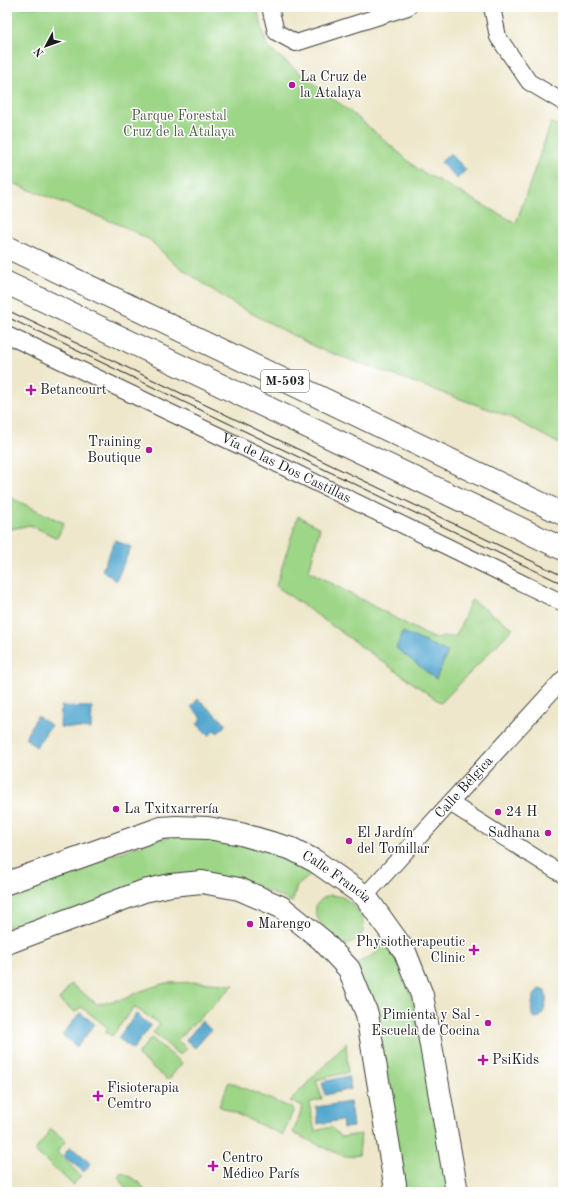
<svg xmlns="http://www.w3.org/2000/svg" width="570" height="1199" font-family="'Old Standard TT',serif">
  <style>
    .green { fill: #9ed688; stroke: #5d7952 }
    .water { fill: #53a7cf; stroke: #386276 }
    .lines { fill: none; stroke-linecap: round; stroke-linejoin: round }
    .street-casing { stroke: #3c3a36; stroke-width: 18 }
    .secondary-casing { stroke: #3c3a36; stroke-width: 24 }
    .highway-casing { stroke: #3c3a36; stroke-width: 24 }
    .street { stroke: #fff; stroke-width: 16 }
    .secondary { stroke: #fff; stroke-width: 22 }
    .highway { stroke: #fff; stroke-width: 22 }
    .tram { stroke: #1c1c1c; stroke-width: 1 }
    .poi-dot { fill: #b5179e; stroke: #fff; stroke-width: 1.5 }
    .labels { text-anchor: middle; dominant-baseline: central; stroke-width: 3; stroke-linejoin: round; paint-order: stroke }
    .shield { fill: #fff; stroke: #606060; stroke-width: 1 }
    .shield-label { font-size: 13px; font-weight: bold; fill: #1c1c1c }
    .poi-label { font-size: 14px; fill: #1c1c1c; stroke: #fff; text-anchor: start }
    .park-label { font-size: 14px; fill: #4a5d42; stroke: #fff }
    .street-label { font-size: 14px; fill: #1c1c1c; stroke: #fff }
  </style>
  <rect width="100%" height="100%" fill="#fff"/>
  <filter id="ink" filterUnits="userSpaceOnUse"><feTurbulence type="fractalNoise" baseFrequency=".025" numOctaves="2"/><feDisplacementMap in="SourceGraphic" scale="8" xChannelSelector="R" yChannelSelector="G"/><feConvolveMatrix kernelMatrix="1 2 1 2 8 2 1 2 1" color-interpolation-filters="sRGB"/></filter>
  <filter id="wash" filterUnits="userSpaceOnUse"><feTurbulence type="fractalNoise" baseFrequency=".012" numOctaves="4" result="noise"/><feDisplacementMap in="SourceGraphic" scale="16" xChannelSelector="R" yChannelSelector="G"/><feGaussianBlur stdDeviation="0.9" result="paint"/><feColorMatrix in="noise" values="0 0 0 0 0 0 0 0 0 0 0 0 0 0 0 0 0 1.4 0 .05"/><feComposite in="paint" operator="in"/></filter>
  <g filter="url(#wash)">
    <rect width="100%" height="100%" fill="#eee7cb"/>
    <g class="green">
      <path d="M7,7H257L267,47L362,121L419,170L516,223L551,123L563,127V446L508,416L317,348L232,303L172,262L150,240L123,226L7,181Z"/>
      <path d="M7,496L64,523L57,538L30,525L7,530Z"/>
      <path d="M298,516L320,528L309,571L432,638L456,636L471,600L513,628L441,703L276,586Z"/>
      <path d="M184,835L250,845L317,870L297,886L292,902L238,878L7,933V891L168,836Z"/>
      <path d="M330,895C334,896 339,896 342,897C365,910 376,939 342,945C327,932 298,907 330,895Z"/>
      <path d="M388,940L416,1008L450,1192H404L355,964L375,954Z"/>
      <path d="M200,982L234,985L177,1040L187,1048L179,1055L153,1032L160,1024L134,1007L112,1036L105,1032L108,1028L81,1007L75,1012L59,1000L71,984L97,1004L124,999L141,991L165,983Z"/>
      <path d="M151,1038L182,1063L168,1080L137,1055Z"/>
      <path d="M346,1043L348,1072L316,1080L322,1099L309,1103L315,1131L331,1127L341,1137L361,1134L359,1155L345,1157L293,1133L303,1106L290,1101Z"/>
      <path d="M229,1082L294,1109L283,1135L219,1106Z"/>
      <path d="M51,1129L66,1141L57,1152L81,1176L73,1185L35,1151Z"/>
      <path d="M121,1172L139,1182L146,1192H128L118,1176Z"/>
    </g>
    <g class="water">
      <path d="M450,153L466,170L457,179L441,162Z"/>
      <path d="M115,540L131,547L116,581L102,570Z"/>
      <path d="M403,632L448,652L436,679L396,648Z"/>
      <path d="M198,699L226,724L218,733L214,730L209,736L197,724L202,718L191,707Z"/>
      <path d="M61,706L92,707L91,729L60,727Z"/>
      <path d="M37,716L51,725L36,747L25,738Z"/>
      <path d="M539,989L544,990C549,996 545,1012 540,1017L535,1018L532,1015C530,1008 533,993 539,989Z"/>
      <path d="M80,1013L95,1024L77,1047L62,1035Z"/>
      <path d="M136,1014L151,1026L133,1049L118,1038Z"/>
      <path d="M202,1021L211,1030L195,1048L186,1040Z"/>
      <path d="M348,1076L351,1089L325,1095L322,1082Z"/>
      <path d="M350,1102L353,1127L343,1128L342,1120L318,1124L316,1107Z"/>
      <path d="M70,1147L91,1162L84,1172L63,1156Z"/>
    </g>
  </g>
  <g filter="url(#ink)">
    <g class="lines">
      <defs>
        <g id="street">
          <path d="M270,7L276,32L296,43L408,7"/>
          <path d="M492,7L498,37L529,82L563,102"/>
          <path id="s1" d="M7,335L255,453L563,603"/>
          <path d="M450,803L563,875"/>
          <path id="s2" d="M365,896L563,679"/>
        </g>
        <g id="secondary">
          <path id="s3" d="M7,883L161,828L176,827L208,828L241,834L292,849L315,861L365,896L405,952L422,995L457,1192"/>
          <path d="M7,943L144,891L171,885L202,882L239,889L281,907L322,940L349,969L367,1014L395,1184V1192"/>
        </g>
        <g id="highway">
          <path d="M7,247L563,514"/>
          <path d="M7,283L563,549"/>
        </g>
      </defs>
      <use href="#street" class="street-casing"/>
      <use href="#secondary" class="secondary-casing"/>
      <use href="#highway" class="highway-casing"/>
      <use href="#street" class="street"/>
      <use href="#secondary" class="secondary"/>
      <use href="#highway" class="highway"/>
      <g class="tram">
        <path d="M7,310L563,576"/>
        <path d="M7,317L563,584"/>
      </g>
    </g>
  </g>
  <g class="poi-dot">
    <circle cx="292" cy="85" r="4"/>
    <path d="M29 384h4v4h4v4h-4v4h-4v-4h-4v-4h4z"/>
    <circle cx="149" cy="450" r="4"/>
    <circle cx="116" cy="809" r="4"/>
    <circle cx="498" cy="812" r="4"/>
    <circle cx="548" cy="833" r="4"/>
    <circle cx="349" cy="841" r="4"/>
    <circle cx="250" cy="924" r="4"/>
    <path d="M472 944h4v4h4v4h-4v4h-4v-4h-4v-4h4z"/>
    <circle cx="488" cy="1023" r="4"/>
    <path d="M481 1054h4v4h4v4h-4v4h-4v-4h-4v-4h4z"/>
    <path d="M96 1090h4v4h4v4h-4v4h-4v-4h-4v-4h4z"/>
    <path d="M211 1160h4v4h4v4h-4v4h-4v-4h-4v-4h4z"/>
  </g>
  <g class="labels">
    <rect class="shield" x="261" y="370" width="48" height="22" rx="3"/>
    <g class="shield-label">
      <text x="285" y="381">M-503</text>
    </g>
    <g class="poi-label">
      <text x="300" y="77">La Cruz de<tspan x="300" dy="16">la Atalaya</tspan></text>
      <text x="40" y="390">Betancourt</text>
      <text x="141" y="442" text-anchor="end">Training<tspan x="141" dy="16">Boutique</tspan></text>
      <text x="124" y="809">La Txitxarrería</text>
      <text x="506" y="812">24 H</text>
      <text x="357" y="833">El Jardín<tspan x="357" dy="16">del Tomillar</tspan></text>
      <text x="540" y="833" text-anchor="end">Sadhana</text>
      <text x="258" y="924">Marengo</text>
      <text x="465" y="942" text-anchor="end">Physiotherapeutic<tspan x="465" dy="16">Clinic</tspan></text>
      <text x="480" y="1015" text-anchor="end">Pimienta y Sal -<tspan x="480" dy="16">Escuela de Cocina</tspan></text>
      <text x="492" y="1060">PsiKids</text>
      <text x="107" y="1088">Fisioterapia<tspan x="107" dy="16">Cemtro</tspan></text>
      <text x="222" y="1158">Centro<tspan x="222" dy="16">Médico París</tspan></text>
    </g>
    <g class="park-label">
      <text x="179" y="116">Parque Forestal<tspan x="179" dy="16">Cruz de la Atalaya</tspan></text>
    </g>
    <g class="street-label">
      <text stroke="none"><textPath href="#s1" startOffset="309">Vía de las Dos Castillas</textPath></text>
      <text stroke="none"><textPath href="#s2" startOffset="147">Calle Bélgica</textPath></text>
      <text stroke="none"><textPath href="#s3" startOffset="350">Calle Francia</textPath></text>
    </g>
  </g>
  <rect width="570" height="1199" fill="none" stroke="#fff" stroke-width="24"/>
  <g transform="translate(46 46) rotate(229)" stroke="#ffffff" stroke-width="3" paint-order="stroke">
  <path d="M0-3L7 15L0 10L-7 15Z" fill="#1c1c1c"/>
  <text y="-6" font-size="11" font-weight="bold" text-anchor="middle" fill="#1c1c1c">N</text>
  </g>
</svg>
